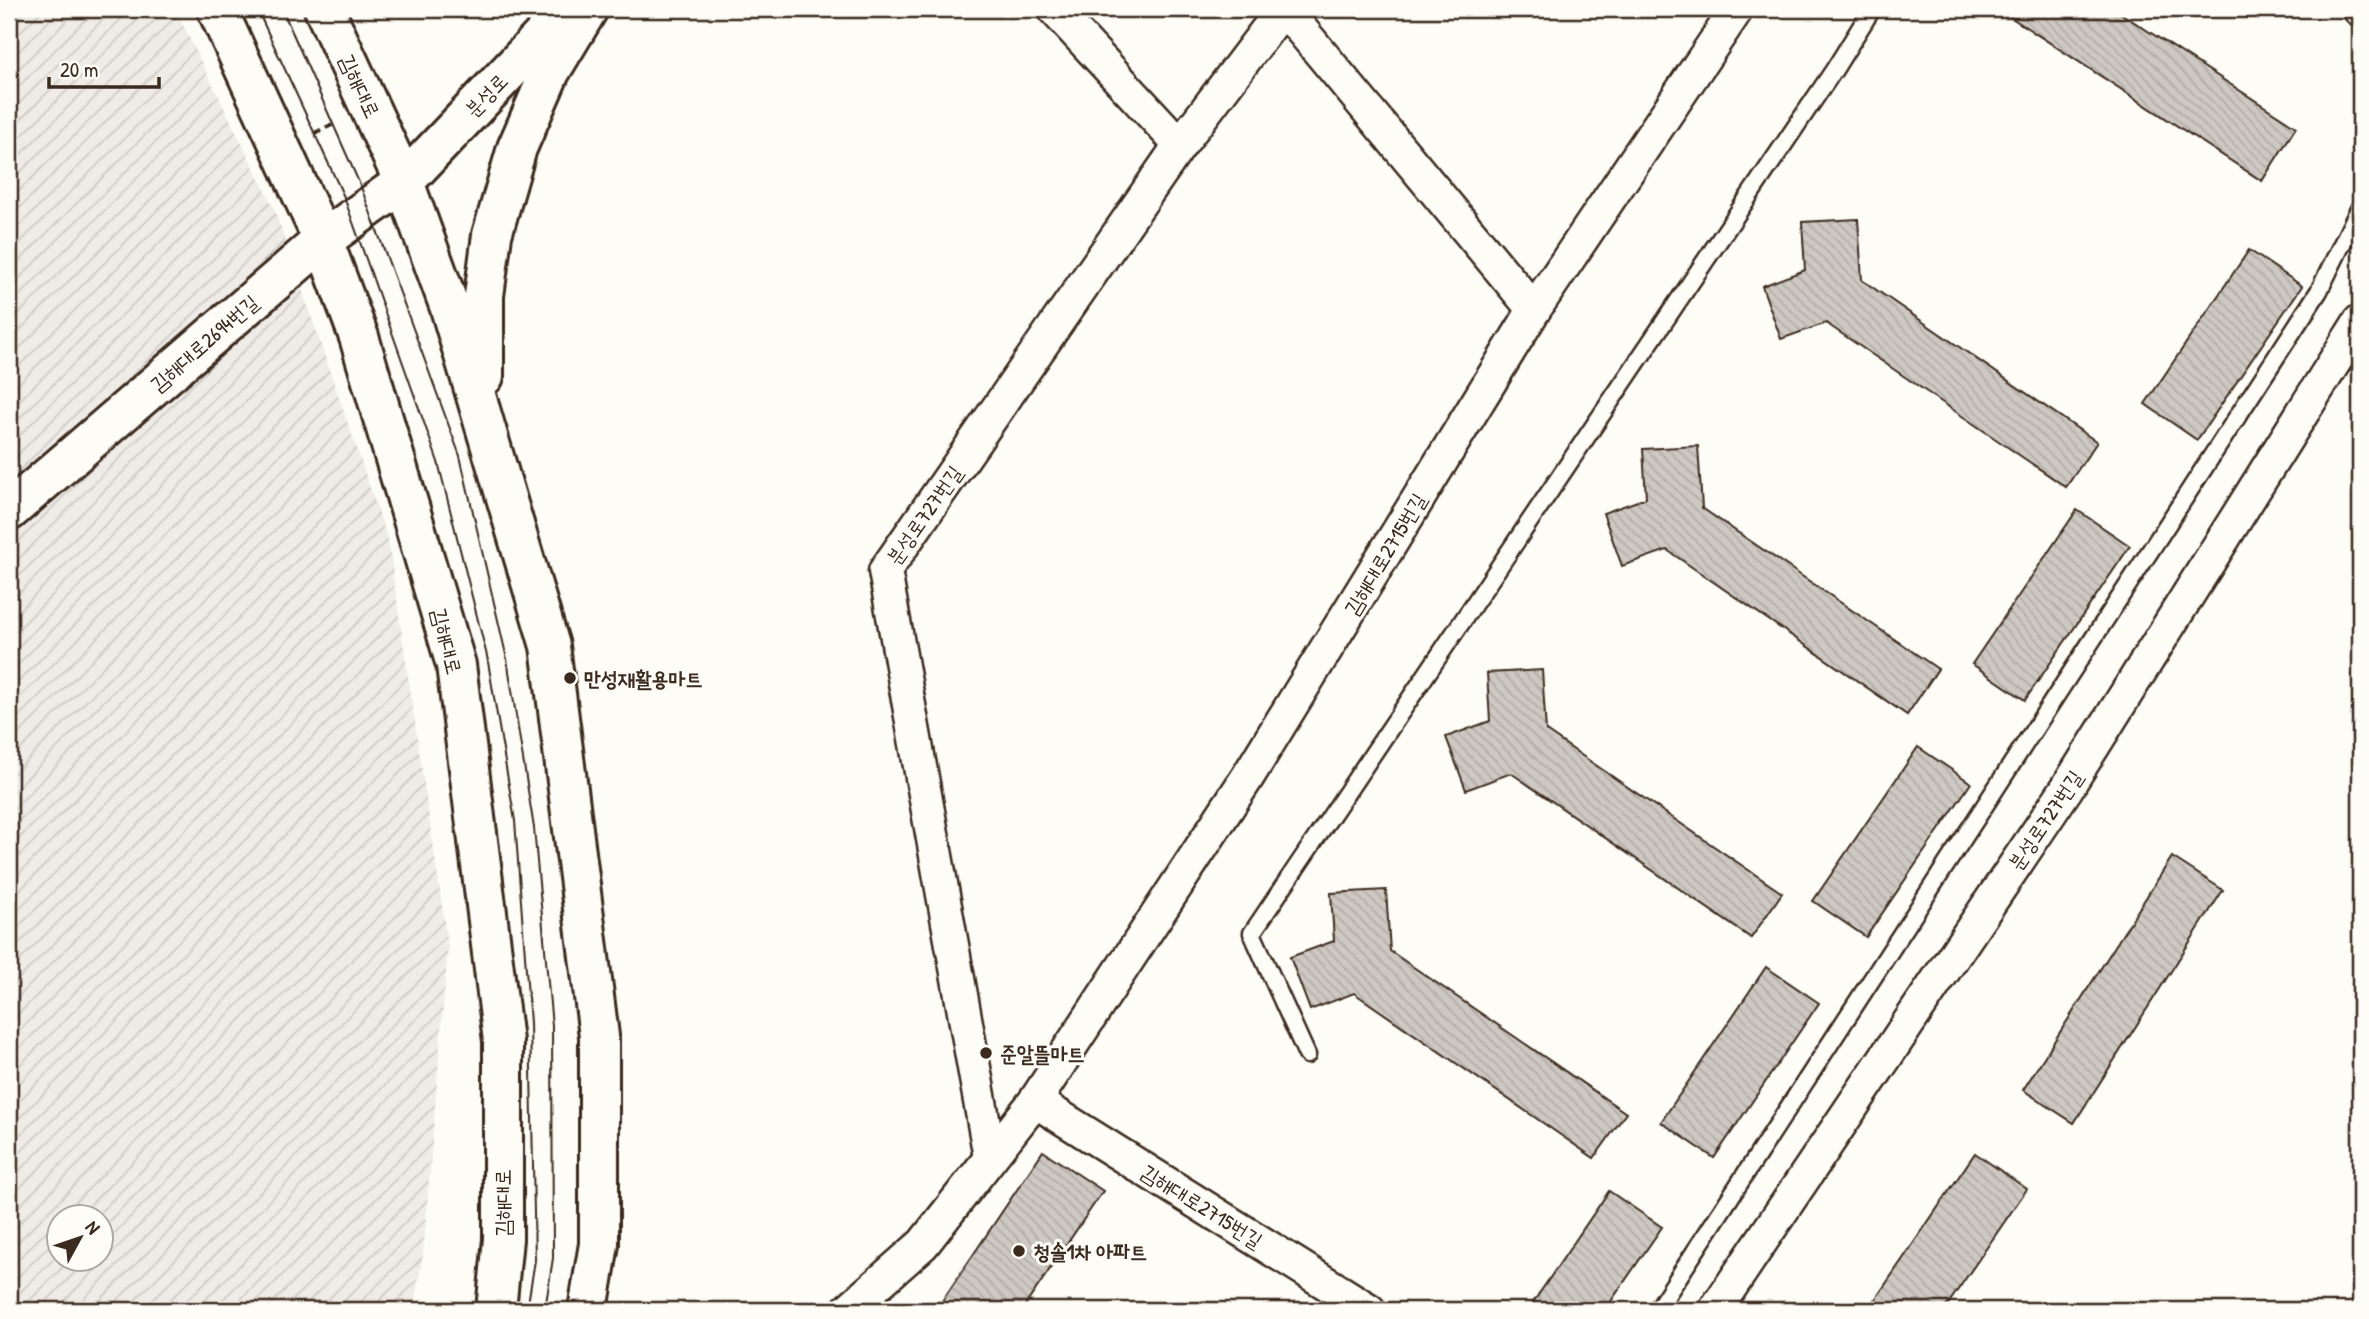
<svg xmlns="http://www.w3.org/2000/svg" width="2369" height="1319" font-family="'Patrick Hand','Poor Story',sans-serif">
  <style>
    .industrial { fill: url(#industrial-furrows); fill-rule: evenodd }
    .building { fill: url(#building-back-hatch); stroke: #3b2a1e; stroke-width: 2 }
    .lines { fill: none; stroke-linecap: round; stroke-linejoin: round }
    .lane-casing { stroke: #3b2a1e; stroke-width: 21 }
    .street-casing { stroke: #3b2a1e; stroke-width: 37 }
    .secondary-casing { stroke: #3b2a1e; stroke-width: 44 }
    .primary-casing { stroke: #3b2a1e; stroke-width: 44 }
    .path { stroke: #3b2a1e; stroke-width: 4.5; stroke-dasharray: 7 5; stroke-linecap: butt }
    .lane { stroke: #fdfcf7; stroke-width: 16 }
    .street { stroke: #fdfcf7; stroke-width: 32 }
    .secondary { stroke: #fdfcf7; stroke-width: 38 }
    .primary { stroke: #fdfcf7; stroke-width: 38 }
    .tram { stroke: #3b2a1e; stroke-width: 2 }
    .poi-dot { fill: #3b2a1e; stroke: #fdfcf7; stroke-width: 2.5 }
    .labels { text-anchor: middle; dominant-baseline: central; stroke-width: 6; stroke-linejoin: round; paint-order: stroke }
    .street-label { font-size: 21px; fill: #3b2a1e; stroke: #fdfcf7 }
    .poi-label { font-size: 21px; font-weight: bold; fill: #3b2a1e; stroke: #fdfcf7; text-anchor: start }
  </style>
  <defs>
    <pattern id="industrial-furrows" width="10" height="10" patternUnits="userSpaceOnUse" patternTransform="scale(1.75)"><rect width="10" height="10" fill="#efece7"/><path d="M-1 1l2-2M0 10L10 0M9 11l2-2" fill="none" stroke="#cecbc6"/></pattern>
    <pattern id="building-back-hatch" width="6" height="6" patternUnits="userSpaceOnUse" patternTransform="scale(1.75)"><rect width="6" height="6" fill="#cdc8c2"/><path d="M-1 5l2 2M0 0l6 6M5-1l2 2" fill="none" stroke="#b1aca6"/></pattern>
  </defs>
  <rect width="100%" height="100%" fill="#fdfcf7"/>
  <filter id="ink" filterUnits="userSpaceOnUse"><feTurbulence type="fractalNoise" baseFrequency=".0143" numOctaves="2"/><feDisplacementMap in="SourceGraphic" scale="14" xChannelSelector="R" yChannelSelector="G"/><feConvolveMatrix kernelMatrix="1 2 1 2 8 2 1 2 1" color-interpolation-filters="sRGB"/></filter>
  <g filter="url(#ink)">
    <path class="industrial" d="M9,9H175L274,208L388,540L448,947L423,1254L413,1310H9ZM60,1218H102V1260H60Z"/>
    <g class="building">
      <path d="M1998,9H2114L2296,127L2262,181Z"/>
      <path d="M1858,219L1862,280L2097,442L2066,487L1826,323L1781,339L1762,286L1805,270L1802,222Z"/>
      <path d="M2249,250L2302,286L2197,440L2145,404Z"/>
      <path d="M1698,446L1702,508L1938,669L1907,715L1667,550L1622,566L1603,513L1646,498L1643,449Z"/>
      <path d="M2077,510L2130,546L2025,700L1972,664Z"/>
      <path d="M1542,670L1546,731L1782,893L1751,938L1511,773L1466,790L1446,737L1490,721L1487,673Z"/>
      <path d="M1918,747L1971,783L1866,937L1813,901Z"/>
      <path d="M2172,857L2223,890L2074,1123L2023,1090Z"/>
      <path d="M1386,890L1390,951L1626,1113L1594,1158L1354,993L1310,1010L1290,957L1334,941L1331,893Z"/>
      <path d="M1766,967L1819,1003L1714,1158L1661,1122Z"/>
      <path d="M1043,1151L1103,1191L1022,1310H936Z"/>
      <path d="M1975,1153L2027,1189L1944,1310H1868Z"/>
      <path d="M1609,1191L1662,1227L1605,1310H1528Z"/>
    </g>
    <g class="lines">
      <defs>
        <g id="lane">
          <path d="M1307,1055L1252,933L1834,70L1872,9"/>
          <path d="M1657,1310L2319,291L2360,207"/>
        </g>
        <g id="street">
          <path d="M1054,9L1180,145"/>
          <path d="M1284,9L1534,310"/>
          <path d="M2359,9H2360"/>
          <path d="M1035,1101L1369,1310"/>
          <path d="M990,1157L885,571L1180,145L1283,9"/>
          <path d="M848,1310L923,1244L1035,1101L1247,778L1534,310L1737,9"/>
          <path d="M1715,1310L2067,788L2360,321"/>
        </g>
        <path id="secondary" d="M9,511L323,240L404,182L568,9"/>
        <g id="primary">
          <path d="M217,9L323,240L359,337L456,665L503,1041V1239L496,1310"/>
          <path d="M324,9L404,182L450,308L550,646L599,1036V1244L588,1310"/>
          <path d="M484,376V296L492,235L517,148L550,72L588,9"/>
        </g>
      </defs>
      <use href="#lane" class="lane-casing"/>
      <use href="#street" class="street-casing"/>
      <use href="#secondary" class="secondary-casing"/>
      <use href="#primary" class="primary-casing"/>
      <path class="path" d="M315,133L336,123"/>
      <use href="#lane" class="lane"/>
      <use href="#street" class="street"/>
      <use href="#secondary" class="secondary"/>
      <use href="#primary" class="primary"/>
      <g class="tram">
        <path d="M257,9L344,197L438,462L487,656L515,821L530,1023L535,1260L527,1310"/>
        <path d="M282,9L361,187L460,456L507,659L534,828L552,1026L553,1258L545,1310"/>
      </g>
    </g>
  </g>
  <g class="poi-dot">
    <circle cx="570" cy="678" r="7"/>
    <circle cx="986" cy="1053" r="7"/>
    <circle cx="1019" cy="1251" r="7"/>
  </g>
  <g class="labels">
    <g class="street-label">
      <text transform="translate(360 86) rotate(65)">김해대로</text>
      <text transform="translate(486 95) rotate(-46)">분성로</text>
      <text transform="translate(204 343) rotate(-41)">김해대로2694번길</text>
      <text transform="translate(924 515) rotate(-55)">분성로727번길</text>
      <text transform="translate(1385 554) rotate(-59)">김해대로2715번길</text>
      <text transform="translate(447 641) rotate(76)">김해대로</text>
      <text transform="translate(2045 820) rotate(-56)">분성로727번길</text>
      <text transform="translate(502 1203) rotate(-90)">김해대로</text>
      <text transform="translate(1202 1206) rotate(32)">김해대로2715번길</text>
    </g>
    <g class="poi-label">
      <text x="584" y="678">만성재활용마트</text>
      <text x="1000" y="1053">준알뜰마트</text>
      <text x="1033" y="1251">청솔1차 아파트</text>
    </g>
  </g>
  <rect width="2369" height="1319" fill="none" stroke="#fdfcf7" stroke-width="35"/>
  <rect x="18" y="18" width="2334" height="1284" fill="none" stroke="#3b2a1e" stroke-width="2.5" filter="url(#ink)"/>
  <g transform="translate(80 1238) rotate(50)"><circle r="33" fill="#fdfcf7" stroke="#afa8a0" stroke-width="2"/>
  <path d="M0-5L12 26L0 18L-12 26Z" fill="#3b2a1e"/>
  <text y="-10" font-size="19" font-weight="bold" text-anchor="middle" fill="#3b2a1e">N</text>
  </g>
  <path d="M49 77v10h110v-10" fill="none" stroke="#3b2a1e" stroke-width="3.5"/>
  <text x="60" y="77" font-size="21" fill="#3b2a1e" stroke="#fdfcf7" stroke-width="5" paint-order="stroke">20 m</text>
</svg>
